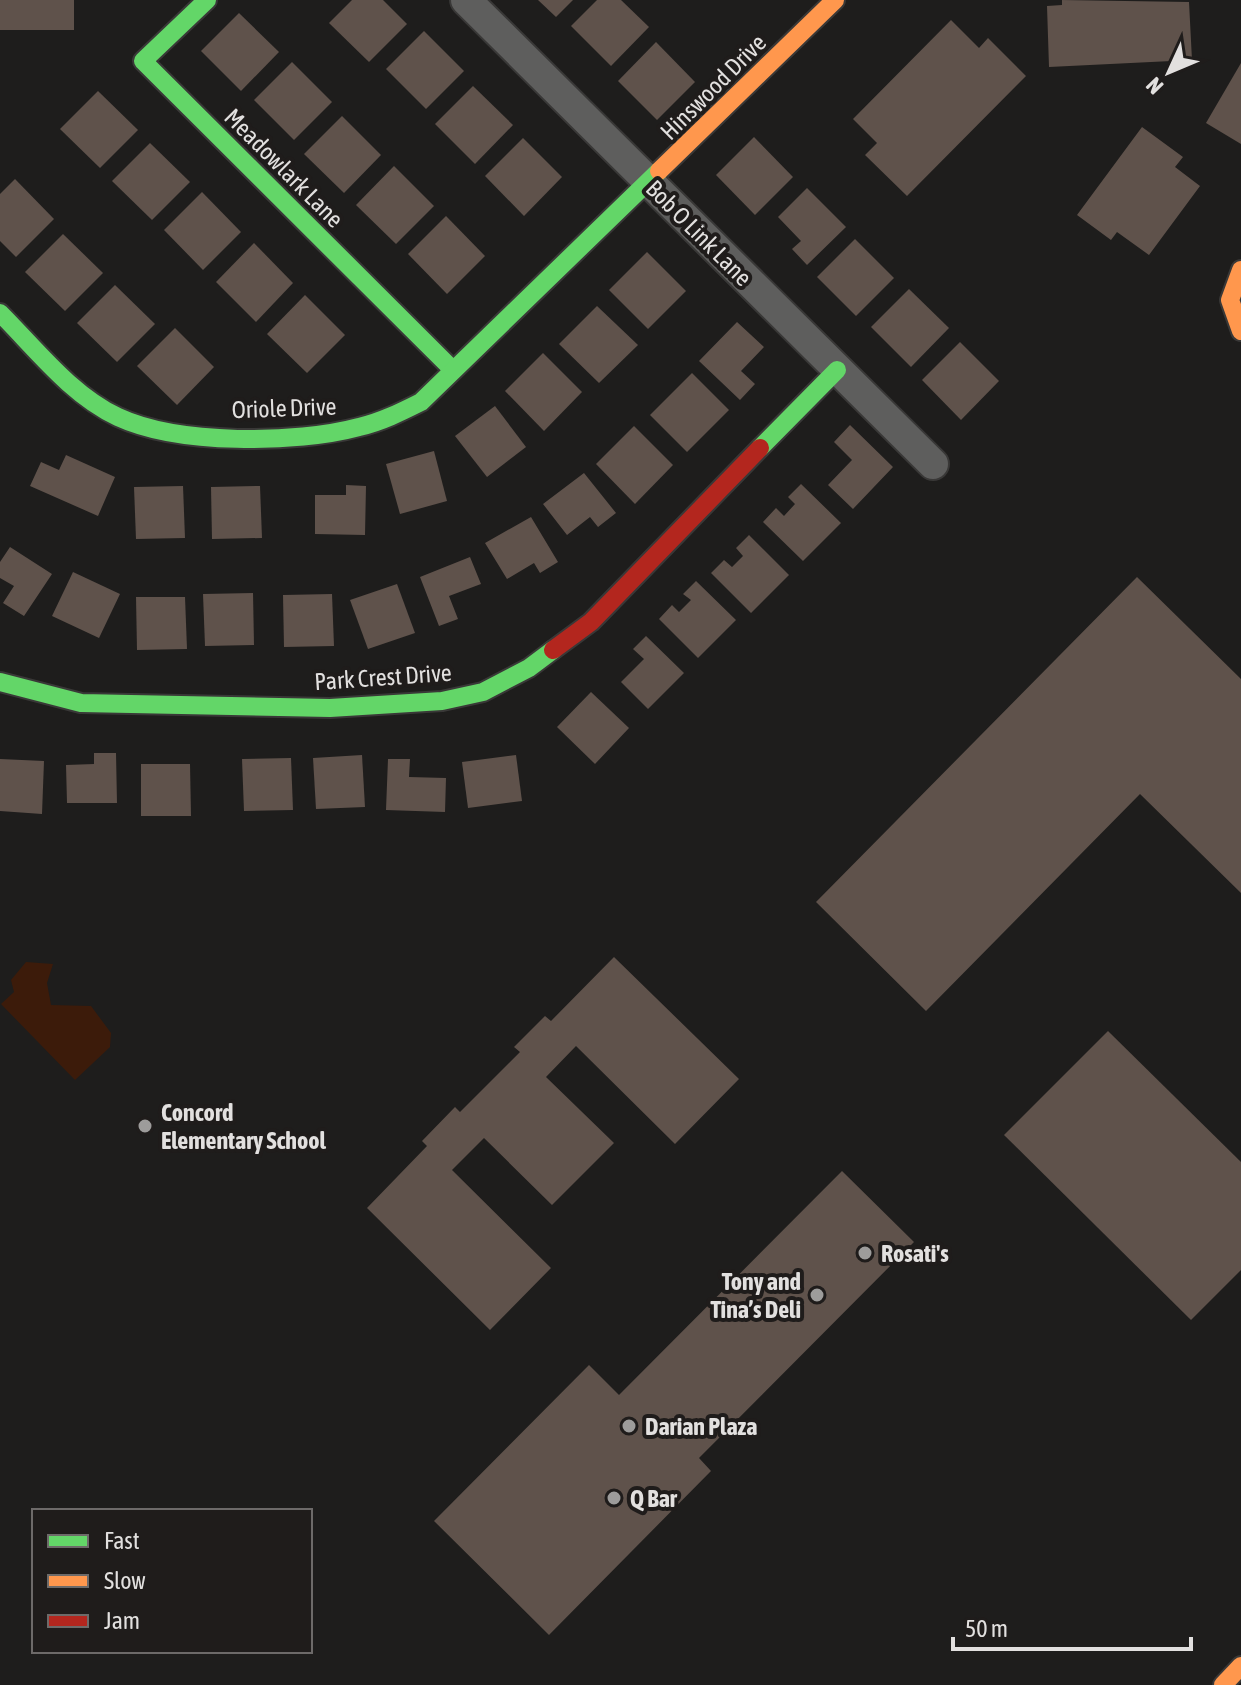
<svg xmlns="http://www.w3.org/2000/svg" width="1241" height="1685" font-family="'Asap Condensed',sans-serif">
  <style>
    .green { fill: #3c1b0a }
    .building { fill: #5f524b }
    .lines { fill: none; stroke-linecap: round; stroke-linejoin: round }
    .street-casing { stroke: #393837; stroke-width: 34 }
    .fast-casing { stroke: #393837; stroke-width: 22 }
    .slow-casing { stroke: #393837; stroke-width: 22 }
    .jam-casing { stroke: #393837; stroke-width: 22 }
    .street { stroke: #5e5e5d; stroke-width: 30 }
    .fast { stroke: #63d668; stroke-width: 18 }
    .slow { stroke: #ff974d; stroke-width: 18 }
    .jam { stroke: #b3261e; stroke-width: 18 }
    .poi-dot { fill: #9d9c9b; stroke: #1f1c1b; stroke-width: 3 }
    .labels { text-anchor: middle; dominant-baseline: central; stroke-width: 8; stroke-linejoin: round; paint-order: stroke }
    .street-label { font-size: 24px; fill: #e2e0df; stroke: #1f1c1b }
    .poi-label { font-size: 24px; font-weight: bold; fill: #e2e0df; stroke: #1f1c1b; text-anchor: start }
  </style>
  <rect width="100%" height="100%" fill="#1e1d1c"/>
  <path class="green" d="M26,962L53,964L47,983L51,1005L91,1006L111,1033L110,1047L75,1080L1,1004L14,992L11,980Z"/>
  <g class="building">
    <rect x="0" y="0" width="74" height="30"/>
    <path d="M352,0H383L407,24L369,62L329,23Z"/>
    <path d="M538,0H573L556,17Z"/>
    <path d="M597,0H621L649,27L611,66L571,26Z"/>
    <path d="M1062,0L1189,2L1192,60L1049,67L1047,6L1062,5Z"/>
    <path d="M239,13L279,52L241,91L201,51Z"/>
    <path d="M951,20L979,48L988,38L1026,76L907,196L865,155L877,143L853,119Z"/>
    <path d="M424,31L464,71L426,109L386,69Z"/>
    <path d="M656,42L695,82L657,120L618,81Z"/>
    <path d="M292,62L332,102L294,140L254,100Z"/>
    <path d="M1241,63V144L1206,123Z"/>
    <path d="M473,86L513,125L475,164L435,124Z"/>
    <path d="M98,91L138,130L100,168L60,129Z"/>
    <path d="M342,116L381,155L344,193L304,154Z"/>
    <path d="M1142,127L1183,157L1175,167L1200,186L1149,255L1117,232L1111,240L1077,215Z"/>
    <path d="M754,137L793,177L755,215L716,175Z"/>
    <path d="M523,138L562,177L524,216L485,176Z"/>
    <path d="M150,143L190,182L152,220L112,181Z"/>
    <path d="M394,166L434,206L396,244L356,205Z"/>
    <path d="M15,179L54,219L16,257L0,241V194Z"/>
    <path d="M807,188L846,227L807,265L792,249L801,241L778,217Z"/>
    <path d="M202,192L241,232L203,270L164,230Z"/>
    <path d="M446,216L485,256L447,294L408,254Z"/>
    <path d="M63,234L103,273L65,311L25,272Z"/>
    <path d="M855,239L894,278L856,316L817,277Z"/>
    <path d="M254,243L293,283L256,322L216,282Z"/>
    <path d="M647,252L686,291L648,329L609,290Z"/>
    <path d="M115,285L155,324L117,362L77,323Z"/>
    <path d="M909,289L949,328L911,367L871,327Z"/>
    <path d="M305,295L345,335L307,373L267,334Z"/>
    <path d="M597,306L638,345L599,383L559,344Z"/>
    <path d="M737,322L764,347L741,371L755,384L740,400L699,361Z"/>
    <path d="M175,328L214,367L177,405L137,366Z"/>
    <path d="M960,342L999,381L961,420L922,380Z"/>
    <path d="M543,353L582,392L544,431L505,391Z"/>
    <path d="M692,373L729,410L687,452L650,415Z"/>
    <path d="M495,406L526,447L487,477L455,436Z"/>
    <path d="M850,425L893,467L853,509L828,485L852,460L834,442Z"/>
    <path d="M634,426L673,465L635,504L596,464Z"/>
    <path d="M434,451L447,501L400,514L386,464Z"/>
    <path d="M66,455L115,477L98,516L30,486L41,462L59,470Z"/>
    <path d="M584,473L616,513L598,527L590,517L567,535L543,504Z"/>
    <path d="M801,484L841,523L803,561L763,522L776,508L784,516L795,504L788,497Z"/>
    <path d="M346,485L366,486L365,535L315,534V495H346Z"/>
    <path d="M183,486L185,538L136,539L134,487Z"/>
    <path d="M260,486L262,538L212,539L211,487Z"/>
    <path d="M531,517L558,562L540,573L534,563L507,579L485,543Z"/>
    <path d="M749,535L789,575L751,613L711,573L724,560L732,567L743,556L736,548Z"/>
    <path d="M10,547L52,574L24,616L3,603L14,586L0,578V562Z"/>
    <path d="M470,557L481,584L449,596L458,619L439,626L420,577Z"/>
    <path d="M73,572L120,594L99,638L52,616Z"/>
    <path d="M1137,577L1241,679V893L1140,794L926,1011L816,902Z"/>
    <path d="M696,581L736,620L698,658L659,619L672,605L679,612L691,600L683,594Z"/>
    <path d="M397,584L415,633L368,649L350,600Z"/>
    <path d="M253,593L254,645L205,646L203,594Z"/>
    <path d="M332,594L334,646L284,647L283,595Z"/>
    <path d="M136,597H185L187,649L137,650Z"/>
    <path d="M646,636L684,673L648,709L621,682L644,659L633,649Z"/>
    <path d="M591,692L629,728L595,764L557,727Z"/>
    <path d="M94,753H116L117,803H67L66,765L94,764Z"/>
    <path d="M362,755L365,807L316,809L313,758Z"/>
    <path d="M516,755L522,801L468,808L462,762Z"/>
    <path d="M291,758L293,810L244,811L242,759Z"/>
    <path d="M0,759L44,761L42,814L0,811Z"/>
    <path d="M388,759H410L409,777L446,778L445,812L386,810Z"/>
    <path d="M141,764H190L191,816H141Z"/>
    <path d="M614,957L739,1079L675,1144L576,1046L546,1077L614,1143L552,1205L484,1138L452,1170L551,1268L490,1330L367,1208L427,1146L422,1141L455,1107L460,1112L520,1052L514,1047L545,1016L551,1021Z"/>
    <path d="M1108,1031L1241,1162V1270L1191,1320L1004,1135Z"/>
    <path d="M842,1171L914,1242L699,1458L711,1471L549,1635L434,1521L589,1365L619,1395Z"/>
  </g>
  <g class="lines">
    <defs>
      <path id="street" d="M466,0L933,464"/>
      <g id="fast">
        <path d="M207,0L143,61L453,370"/>
        <path d="M0,313C36,349 71,395 118,417C178,445 296,444 359,427C381,422 401,412 421,402L659,171"/>
        <path d="M760,448L837,370"/>
        <path d="M0,682L81,703L330,708L442,701L483,692L529,668L553,650"/>
      </g>
      <g id="slow">
        <path d="M659,171L835,0"/>
        <path d="M1241,270L1230,300L1241,331"/>
        <path d="M1223,1685L1241,1666"/>
      </g>
      <path id="jam" d="M553,650L591,622L760,448"/>
    </defs>
    <use href="#street" class="street-casing"/>
    <use href="#fast" class="fast-casing"/>
    <use href="#slow" class="slow-casing"/>
    <use href="#jam" class="jam-casing"/>
    <use href="#street" class="street"/>
    <use href="#fast" class="fast"/>
    <use href="#slow" class="slow"/>
    <use href="#jam" class="jam"/>
  </g>
  <g class="poi-dot">
    <circle cx="145" cy="1126" r="8"/>
    <circle cx="865" cy="1253" r="8"/>
    <circle cx="817" cy="1295" r="8"/>
    <circle cx="629" cy="1426" r="8"/>
    <circle cx="614" cy="1498" r="8"/>
  </g>
  <g class="labels">
    <g class="street-label">
      <text transform="translate(713 87) rotate(-45)">Hinswood Drive</text>
      <text transform="translate(284 168) rotate(45)">Meadowlark Lane</text>
      <text transform="translate(699 233) rotate(45)">Bob O Link Lane</text>
      <text transform="translate(284 408) rotate(-2)">Oriole Drive</text>
      <text transform="translate(383 677) rotate(-4)">Park Crest Drive</text>
    </g>
    <g class="poi-label">
      <text x="161" y="1112">Concord<tspan x="161" dy="28">Elementary School</tspan></text>
      <text x="881" y="1253">Rosati's</text>
      <text x="801" y="1281" text-anchor="end">Tony and<tspan x="801" dy="28">Tina’s Deli</tspan></text>
      <text x="645" y="1426">Darian Plaza</text>
      <text x="630" y="1498">Q Bar</text>
    </g>
  </g>
  <rect x="32" y="1509" width="280" height="144" fill="#1f1c1b" stroke="#6d6a69" stroke-width="2"/>
  <rect x="48" y="1535" width="40" height="12" fill="#63d668" stroke="#6d6a69" stroke-width="2"/>
  <text x="104" y="1549" font-size="24" fill="#e2e0df">Fast</text>
  <rect x="48" y="1575" width="40" height="12" fill="#ff974d" stroke="#6d6a69" stroke-width="2"/>
  <text x="104" y="1589" font-size="24" fill="#e2e0df">Slow</text>
  <rect x="48" y="1615" width="40" height="12" fill="#b3261e" stroke="#6d6a69" stroke-width="2"/>
  <text x="104" y="1629" font-size="24" fill="#e2e0df">Jam</text>
  <g transform="translate(1169 72) rotate(226)" stroke="#1f1c1b" stroke-width="6" paint-order="stroke">
  <path d="M0-6L14 30L0 20L-14 30Z" fill="#e2e0df"/>
  <text y="-12" font-size="22" font-weight="bold" text-anchor="middle" fill="#e2e0df">N</text>
  </g>
  <path d="M953 1637v12h238v-12" fill="none" stroke="#e2e0df" stroke-width="4"/>
  <text x="965" y="1637" font-size="24" fill="#e2e0df" stroke="#1f1c1b" stroke-width="6" paint-order="stroke">50 m</text>
</svg>
